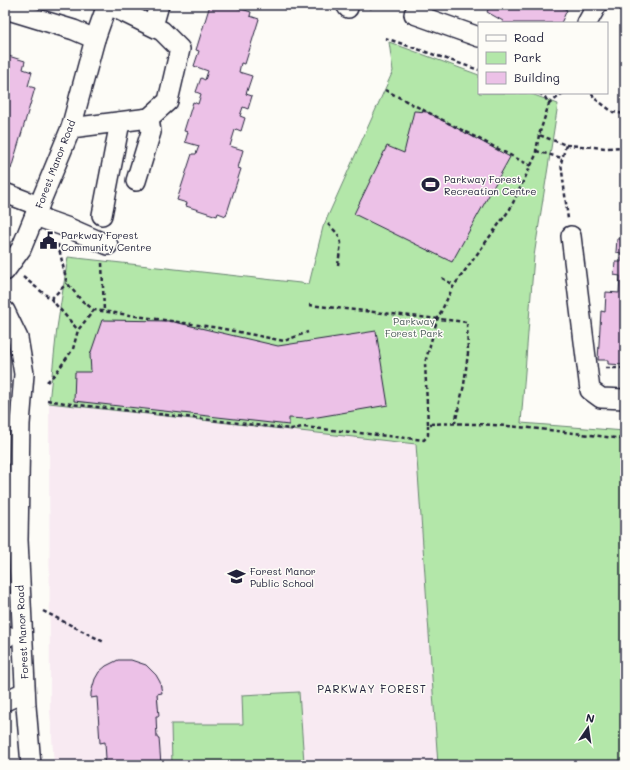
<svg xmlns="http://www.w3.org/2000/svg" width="630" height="770" font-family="Mali,sans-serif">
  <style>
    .built { fill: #f8eaf2 }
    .green { fill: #b3e7a9; stroke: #6a8472 }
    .building { fill: #ecc1e7; stroke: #22223b }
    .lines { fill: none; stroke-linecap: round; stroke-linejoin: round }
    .minor-casing { stroke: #22223b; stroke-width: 22 }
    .path { stroke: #22223b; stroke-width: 2.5; stroke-dasharray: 4 3; stroke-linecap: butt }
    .minor { stroke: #fdfcf7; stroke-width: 19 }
    .labels { text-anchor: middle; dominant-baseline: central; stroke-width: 3; stroke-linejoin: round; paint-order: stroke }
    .street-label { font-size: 10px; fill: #22223b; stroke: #fdfcf7 }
    .poi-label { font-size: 10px; fill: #22223b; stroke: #fdfcf7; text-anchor: start }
    .park-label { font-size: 10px; fill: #4e5d5c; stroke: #fdfcf7 }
    .neighbourhood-label { font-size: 11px; letter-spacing: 1px; fill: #22223b; stroke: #fdfcf7 }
  </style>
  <rect width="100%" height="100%" fill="#fdfcf7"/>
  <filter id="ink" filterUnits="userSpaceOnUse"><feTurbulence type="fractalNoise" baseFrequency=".025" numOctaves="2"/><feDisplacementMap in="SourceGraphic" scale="8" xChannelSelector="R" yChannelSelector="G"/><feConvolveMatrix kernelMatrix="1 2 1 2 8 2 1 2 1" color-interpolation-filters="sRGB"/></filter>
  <g filter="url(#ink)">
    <path class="built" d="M49,403L416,444L438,765H54L50,710Z"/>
    <g class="green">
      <path d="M389,42L479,75V93H529L558,104L534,256L521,423L625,431V765H438L416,444L49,403L57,328L68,257L309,284L323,227L393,71Z"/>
      <path d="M299,692L304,762L302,765H172L171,724H243L242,695Z"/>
    </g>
    <g class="building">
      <path d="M210,5H229L251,12L250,16L259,19L245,64L241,63L239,72L252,76L246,94L252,96L248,109L243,107L240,116L245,118L241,131L236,129L235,130L230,146L243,150L238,168L241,169L226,216L218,213L217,216L186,206L187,203L177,200L192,154H196L199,146L185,142L188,132L184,131L193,102L198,104L201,94L196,92L201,78L205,80L208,71L194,66L199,51L196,50Z"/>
      <path d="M490,5H565L563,8L567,10L561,23H502L503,21L487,12Z"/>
      <path d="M5,55L25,61L23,69L32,72L28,86L35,88L11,169L5,166Z"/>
      <path d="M414,111L427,112L510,157L452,262L354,214L387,146L404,153Z"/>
      <path d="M623,221H625V365L608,364V360H598L601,311L605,312L606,292L619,293L620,276L614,275L615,262H621V253L616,252L617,239H622Z"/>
      <path d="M102,320L170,321L278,346L376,331L388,405L306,419L289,418V425L74,401L75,372H91L90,355Z"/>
      <path d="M118,660H131L146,665L156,675L160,682L162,693L157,694L159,716H156L157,738H159L161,765H105L104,759H106L105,742L100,743L97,697L91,698V693L95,679L99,672L106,666Z"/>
    </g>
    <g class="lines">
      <defs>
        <g id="minor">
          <path d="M346,5L348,8"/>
          <path d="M5,9L74,30L95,39"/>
          <path d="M414,14L479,37"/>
          <path d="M587,23L597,5"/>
          <path d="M153,26L159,5"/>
          <path d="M71,128L149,118L168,101L180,49L162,31L109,5"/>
          <path d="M136,181L151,132L149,118"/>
          <path d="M5,193L39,206"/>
          <path d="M102,215L120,122"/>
          <path d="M35,216L69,228L108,245"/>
          <path d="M571,236L590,390L601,398L625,399"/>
          <path d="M5,271L21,249L71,128L95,39L107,5"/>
          <path d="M5,311L18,338L24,374L20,424L18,540L26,706L31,765"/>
          <path d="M5,638L8,636"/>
          <path d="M5,701L25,692"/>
        </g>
      </defs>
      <use href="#minor" class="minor-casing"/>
      <g class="path">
        <path d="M282,5L297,7L300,5"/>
        <path d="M370,9L371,5"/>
        <path d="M385,38L479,70"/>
        <path d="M385,90L531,166"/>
        <path d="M539,93L545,97L549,104L539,135L566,145L561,163L568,219"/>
        <path d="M592,93L594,98L613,112L625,114"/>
        <path d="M549,104L563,93"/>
        <path d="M566,145L606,148L625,147"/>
        <path d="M536,151L562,158"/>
        <path d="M328,224L338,234L341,243L338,265"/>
        <path d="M58,244L67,283L81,300L94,310L219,328L284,341L308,332"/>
        <path d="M102,263L104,311"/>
        <path d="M23,277L51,299L78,330"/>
        <path d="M442,278L454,285"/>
        <path d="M51,299L67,283"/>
        <path d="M309,305L467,322L468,353L464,385L455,423"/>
        <path d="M606,368H625"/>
        <path d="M47,382L56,373L73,349L78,330L94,310"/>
        <path d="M47,400L71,404L291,429L303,427L424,440L428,435V424C494,421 560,432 625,439"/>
        <path d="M428,424L425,363L437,320L453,287L510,209L535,157L539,135"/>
        <path d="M43,611L104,642"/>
      </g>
      <use href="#minor" class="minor"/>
    </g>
  </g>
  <defs>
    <symbol id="stadium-bare" viewBox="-9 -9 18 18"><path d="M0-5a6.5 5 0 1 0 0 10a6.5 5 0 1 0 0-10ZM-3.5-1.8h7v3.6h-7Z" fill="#22223b" stroke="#fdfcf7" stroke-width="2.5" paint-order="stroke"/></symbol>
    <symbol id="civic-bare" viewBox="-9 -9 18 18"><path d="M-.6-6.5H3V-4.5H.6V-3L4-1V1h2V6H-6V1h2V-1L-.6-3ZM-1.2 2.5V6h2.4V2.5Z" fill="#22223b" stroke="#fdfcf7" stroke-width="2.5" paint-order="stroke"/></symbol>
    <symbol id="school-bare" viewBox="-9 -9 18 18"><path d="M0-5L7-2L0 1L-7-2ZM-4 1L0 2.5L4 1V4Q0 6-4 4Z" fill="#22223b" stroke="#fdfcf7" stroke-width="2.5" paint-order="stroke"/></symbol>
  </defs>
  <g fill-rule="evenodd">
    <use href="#stadium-bare" x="418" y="172" width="25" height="25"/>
    <use href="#civic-bare" x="36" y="228" width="25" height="25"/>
    <use href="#school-bare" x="224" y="564" width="25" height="25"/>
  </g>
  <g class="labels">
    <g class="street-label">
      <text transform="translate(55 164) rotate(-69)">Forest Manor Road</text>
      <text transform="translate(22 632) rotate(-93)">Forest Manor Road</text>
    </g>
    <g class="poi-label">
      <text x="444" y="179">Parkway Forest<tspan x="444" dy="12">Recreation Centre</tspan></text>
      <text x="61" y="235">Parkway Forest<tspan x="61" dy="12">Community Centre</tspan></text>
      <text x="250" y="571">Forest Manor<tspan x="250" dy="12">Public School</tspan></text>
    </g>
    <g class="park-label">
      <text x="414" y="321">Parkway<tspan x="414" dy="12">Forest Park</tspan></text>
    </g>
    <g class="neighbourhood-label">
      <text x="372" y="688">PARKWAY FOREST</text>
    </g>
  </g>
  <rect width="630" height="770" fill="none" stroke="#fdfcf7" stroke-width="20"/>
  <rect x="10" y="10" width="610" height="750" fill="none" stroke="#22223b" stroke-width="1.5" filter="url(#ink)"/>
  <rect x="478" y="22" width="130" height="72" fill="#fdfcf7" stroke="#a5a5ac"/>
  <rect x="486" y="35" width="20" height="6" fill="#fdfcf7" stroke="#a5a5ac"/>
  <text x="514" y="42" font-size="12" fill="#22223b">Road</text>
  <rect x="486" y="52" width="20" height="12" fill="#b3e7a9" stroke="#a5a5ac"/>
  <text x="514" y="62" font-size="12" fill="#22223b">Park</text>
  <rect x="486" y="72" width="20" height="12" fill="#ecc1e7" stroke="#a5a5ac"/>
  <text x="514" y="82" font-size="12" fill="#22223b">Building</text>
  <g transform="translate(588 728) rotate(13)" stroke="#fdfcf7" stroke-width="3" paint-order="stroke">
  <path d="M0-3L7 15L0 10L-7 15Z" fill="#22223b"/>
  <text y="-6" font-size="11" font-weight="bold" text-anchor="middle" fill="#22223b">N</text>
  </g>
</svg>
